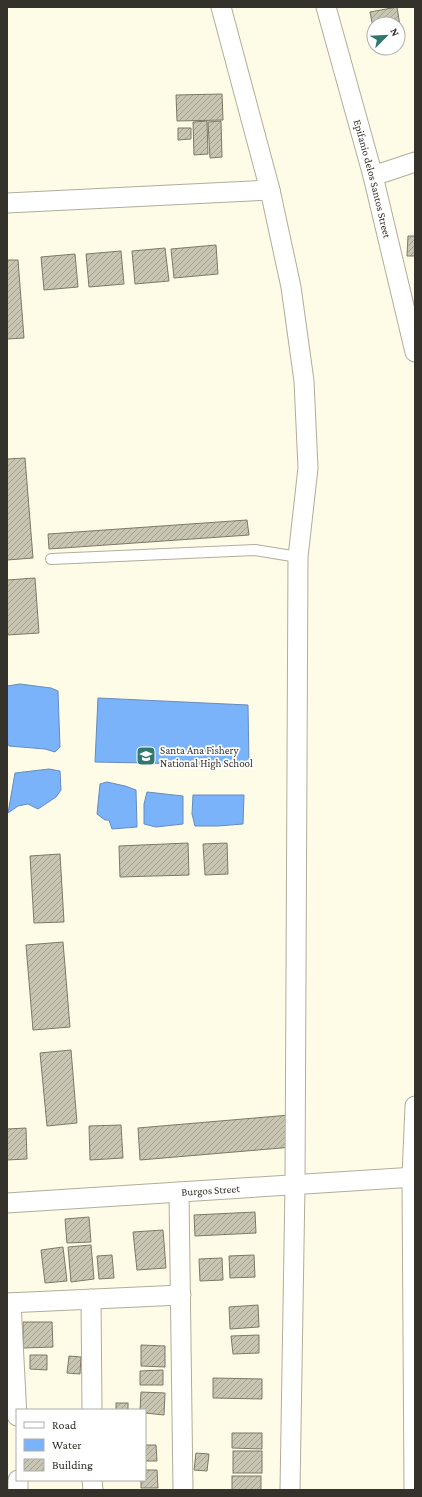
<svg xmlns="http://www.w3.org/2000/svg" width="422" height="1497" font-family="'Crimson Pro',serif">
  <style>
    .water { fill: #7ab3fa; stroke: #658cbc }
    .building { fill: url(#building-hatch); stroke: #7c7967 }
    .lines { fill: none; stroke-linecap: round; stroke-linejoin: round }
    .lane-casing { stroke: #b1ad9b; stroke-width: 12 }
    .street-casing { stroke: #b1ad9b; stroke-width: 21 }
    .lane { stroke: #fff; stroke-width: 10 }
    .street { stroke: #fff; stroke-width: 19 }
    .labels { text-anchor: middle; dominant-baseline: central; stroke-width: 3.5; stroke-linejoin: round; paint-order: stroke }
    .street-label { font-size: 11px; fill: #34322b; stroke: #fff }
    .poi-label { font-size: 11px; fill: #34322b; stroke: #fff; text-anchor: start }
  </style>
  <defs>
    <pattern id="building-hatch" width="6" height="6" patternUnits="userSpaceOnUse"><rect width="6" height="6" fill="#c8c5b2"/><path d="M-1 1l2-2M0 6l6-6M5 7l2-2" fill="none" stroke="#a3a191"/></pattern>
  </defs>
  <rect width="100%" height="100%" fill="#fefbe7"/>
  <g class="water">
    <path d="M20,684L51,688L58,691L60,747L55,752L45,749L9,746L7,742V686Z"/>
    <path d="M98,698L248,705L249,765L95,762Z"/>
    <path d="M49,769L60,771L61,790L56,797L38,809L28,804L18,806L8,813L15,773Z"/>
    <path d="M107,782L125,786L136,790L137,827L112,829L109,820H105L97,814L100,784Z"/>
    <path d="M147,792L183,796V824L156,827L144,824V804Z"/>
    <path d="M193,795H244L243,824L218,826H195L192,814Z"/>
  </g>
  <g class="building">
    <path d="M397,7L401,32L398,33V24H374V33L370,12Z"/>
    <path d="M222,94L223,120L177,121L176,95Z"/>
    <path d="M207,121L208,154L194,155L193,122Z"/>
    <path d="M221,121L222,157L210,158L208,122Z"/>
    <path d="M178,128H191V139L178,140Z"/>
    <path d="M408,236H415V256H407Z"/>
    <path d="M216,245L218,274L174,278L171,249Z"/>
    <path d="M165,248L169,281L135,284L132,251Z"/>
    <path d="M121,251L124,284L89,287L86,254Z"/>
    <path d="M75,254L78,287L44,290L41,257Z"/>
    <path d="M7,260H18L24,338L7,339Z"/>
    <path d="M25,458L33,558L7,560V459Z"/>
    <path d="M247,520L249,535L49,549L48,534Z"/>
    <path d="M35,578L39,633L7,635V580Z"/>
    <path d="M188,843L189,875L120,877L119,846Z"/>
    <path d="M227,843L228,874L205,875L203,844Z"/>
    <path d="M60,854L64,922L34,923L30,856Z"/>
    <path d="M63,942L70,1027L33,1030L26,945Z"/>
    <path d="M71,1050L77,1123L47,1126L40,1053Z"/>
    <path d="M290,1115L293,1147L140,1160L138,1128Z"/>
    <path d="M121,1125L123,1158L90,1160L89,1126Z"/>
    <path d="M26,1128L27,1159L7,1160V1129Z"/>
    <path d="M255,1212L256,1233L195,1236L194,1215Z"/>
    <path d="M89,1217L91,1242L67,1243L65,1219Z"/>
    <path d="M163,1230L166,1268L137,1270L133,1232Z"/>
    <path d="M91,1245L94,1279L71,1282L68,1247Z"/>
    <path d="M63,1247L67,1281L45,1283L41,1250Z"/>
    <path d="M112,1255L114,1278L99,1279L97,1256Z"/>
    <path d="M254,1255L255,1277L230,1278L229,1256Z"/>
    <path d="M222,1258L223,1280L200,1281L199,1259Z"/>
    <path d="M258,1305L259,1327L230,1329L229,1307Z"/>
    <path d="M23,1322H52L53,1347L23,1348Z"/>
    <path d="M259,1335V1353L233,1354L231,1336Z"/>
    <path d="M141,1345L165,1346V1367L141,1366Z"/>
    <path d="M30,1355H47V1370L30,1369Z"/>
    <path d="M69,1356L81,1357L80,1374L67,1373Z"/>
    <path d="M163,1370V1385H140V1371Z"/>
    <path d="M213,1378L262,1379V1399L213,1398Z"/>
    <path d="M141,1392L165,1393L164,1415L145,1413V1410H140Z"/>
    <rect x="116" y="1403" width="12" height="7"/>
    <path d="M232,1433H262V1449L232,1448Z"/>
    <path d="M145,1445H156L157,1461H145Z"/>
    <rect x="233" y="1451" width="29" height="22"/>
    <path d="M196,1453L209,1454L207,1471L194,1470Z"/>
    <path d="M145,1470H157L158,1488H141V1480H145Z"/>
    <rect x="232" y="1476" width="29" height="14"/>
  </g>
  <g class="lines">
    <defs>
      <path id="lane" d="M51,559L255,550L298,557"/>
      <g id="street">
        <path d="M221,7L270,190L291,287L304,381L308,468L298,557L295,1185L290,1490"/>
        <path id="s1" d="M326,7L373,176L415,352"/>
        <path d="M373,176L415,162"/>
        <path d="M7,203L270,190"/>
        <path d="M179,1192L183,1490"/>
        <path id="s2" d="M7,1203L415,1177"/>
        <path d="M91,1299L92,1410"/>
        <path d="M7,1303L181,1295"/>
        <path d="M11,1303L17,1416"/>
        <path d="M92,1480L93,1490"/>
        <path d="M18,1490V1480"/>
        <path d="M414,1490L412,1177L415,1106"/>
      </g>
    </defs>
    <use href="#lane" class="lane-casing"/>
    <use href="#street" class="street-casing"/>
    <use href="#lane" class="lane"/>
    <use href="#street" class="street"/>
  </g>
  <defs>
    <symbol id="school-square" viewBox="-11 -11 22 22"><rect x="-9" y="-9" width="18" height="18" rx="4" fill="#32786d" stroke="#fff"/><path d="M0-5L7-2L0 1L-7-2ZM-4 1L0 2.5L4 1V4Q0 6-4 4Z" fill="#fff"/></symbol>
  </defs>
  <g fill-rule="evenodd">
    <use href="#school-square" x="135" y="745" width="22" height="22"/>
  </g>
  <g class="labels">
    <g class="street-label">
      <text stroke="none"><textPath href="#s1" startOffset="178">Epifanio delos Santos Street</textPath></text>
      <text stroke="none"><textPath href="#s2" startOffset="204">Burgos Street</textPath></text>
    </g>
    <g class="poi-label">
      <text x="160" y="750">Santa Ana Fishery<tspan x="160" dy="13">National High School</tspan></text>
    </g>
  </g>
  <rect width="422" height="1497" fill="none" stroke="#34322b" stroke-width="16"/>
  <rect x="16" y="1409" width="130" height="72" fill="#ffffff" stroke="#aeadaa"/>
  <rect x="24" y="1422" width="20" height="6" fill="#ffffff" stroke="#aeadaa"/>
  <text x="52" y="1429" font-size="12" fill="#34322b">Road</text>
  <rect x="24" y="1439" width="20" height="12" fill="#7ab3fa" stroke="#aeadaa"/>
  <text x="52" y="1449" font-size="12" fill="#34322b">Water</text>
  <rect x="24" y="1459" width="20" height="12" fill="url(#building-hatch)" stroke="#aeadaa"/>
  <text x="52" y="1469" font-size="12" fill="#34322b">Building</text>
  <g transform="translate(386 36) rotate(66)"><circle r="19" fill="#ffffff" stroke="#aeadaa"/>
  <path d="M0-3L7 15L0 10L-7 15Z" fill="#32786d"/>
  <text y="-6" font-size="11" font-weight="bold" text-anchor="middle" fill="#34322b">N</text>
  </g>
</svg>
